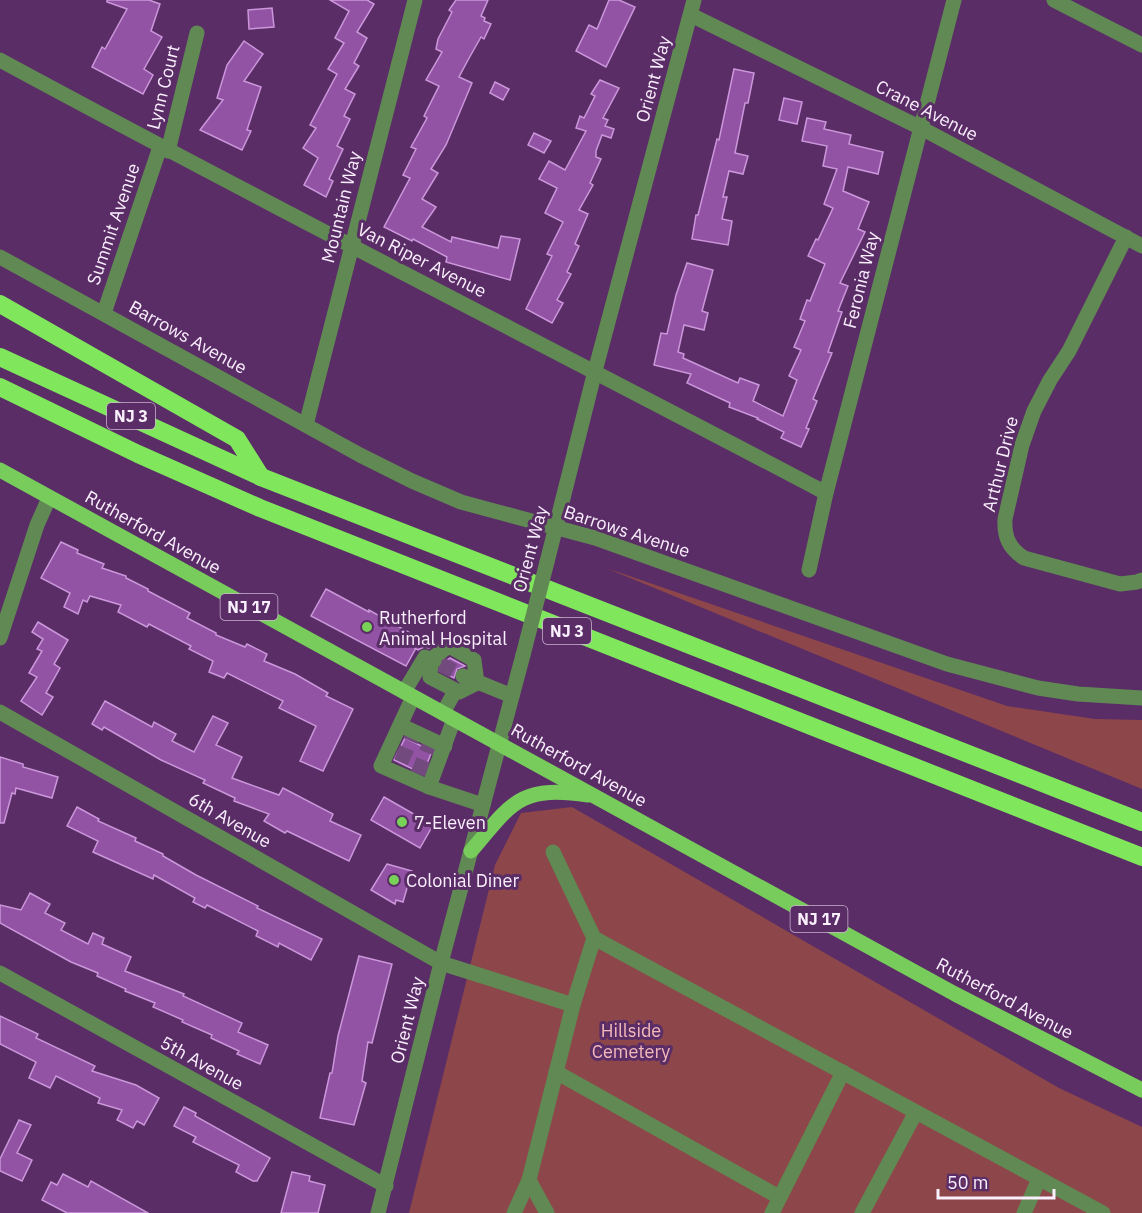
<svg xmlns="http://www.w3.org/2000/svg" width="1142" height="1213" font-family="'IBM Plex Sans',sans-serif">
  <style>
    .green { fill: #8d474a }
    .building { fill: #9253a5; stroke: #cb97da; stroke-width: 1.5 }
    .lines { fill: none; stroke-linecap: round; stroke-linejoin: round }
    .minor-tunnel { stroke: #724a7e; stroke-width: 15; stroke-dasharray: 15 8; stroke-linecap: butt }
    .minor { stroke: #618954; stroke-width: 15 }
    .major { stroke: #78cc5b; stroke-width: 15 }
    .highway { stroke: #80e65c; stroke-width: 18 }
    .minor-bridge { stroke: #618954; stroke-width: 15 }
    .poi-dot { fill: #78d258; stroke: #5a2d67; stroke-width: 2 }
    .labels { text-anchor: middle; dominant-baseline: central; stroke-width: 6; stroke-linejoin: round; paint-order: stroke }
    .shield { fill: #5a2d67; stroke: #cab5d0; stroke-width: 1.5 }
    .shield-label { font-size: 16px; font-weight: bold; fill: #faeffd }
    .street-label { font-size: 18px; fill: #faeffd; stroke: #5a2d67 }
    .poi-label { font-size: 18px; fill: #faeffd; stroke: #5a2d67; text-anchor: start }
    .park-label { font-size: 18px; fill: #f4baba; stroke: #5a2d67 }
  </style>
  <rect width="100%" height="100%" fill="#5a2d67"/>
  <g class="green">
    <path d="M606,568L1007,706L1095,719L1142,720V789Z"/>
    <path d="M572,807L1059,1088L1142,1127V1213H409L495,865L521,813Z"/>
  </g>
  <g class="building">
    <path d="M107,0H149L160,4L151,31L162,37L144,69L153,75L143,94L92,67L102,47L105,49L127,9L107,2Z"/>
    <path d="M330,0H367L374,4L357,32L367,38L354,63L359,66L345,89L355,94L344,116L350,119L337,146L343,149L329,179L333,181L326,197L304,185L318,158L303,148L316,128L310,125L337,74L328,69L344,43L335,38L349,11Z"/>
    <path d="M456,0H488L481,16L485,18L484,21L491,24L484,39L481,37L468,60L459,77L472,83L446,145L431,169L438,173L422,199L436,207L422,227L451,242L452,237L498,248L501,236L520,239L510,280L446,262L447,257L413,239L412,241L384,227L410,178L403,175L416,149L411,147L427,118L424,116L439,86L426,80L442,52L436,49L438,39L452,12L449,10Z"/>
    <path d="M609,0H619L635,7L606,67L576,51L589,25L597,29Z"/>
    <path d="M272,8L274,27L249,29L248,10Z"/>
    <path d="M244,41L263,54L244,81L261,87L247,130L251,131L242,150L200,130L223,100L217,98L227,65Z"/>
    <path d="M734,69L754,73L748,103H745L735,153L748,156L743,174L729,171L723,197H727L722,219L732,221L728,245L692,239L696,215H698L717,139L719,140Z"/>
    <path d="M600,80L619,88L603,118L608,120L605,126L614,129L611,138L602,135L596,151V157L601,159L590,183L593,185L579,210L588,214L575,244L579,246L567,272L571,274L557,300L563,303L552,323L526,309L552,256L547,254L563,222L545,213L557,188L539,179L549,161L565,170L586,131L576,128L580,116L584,118L595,96L591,94Z"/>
    <path d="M495,82L509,89L503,100L490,93Z"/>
    <path d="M784,98L802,102L797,124L779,120Z"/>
    <path d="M807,118L826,122L824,129L851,135L849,144L883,152L878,174L848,167L843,191L869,202L858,229L865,232L840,283L848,286L838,311L842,312L828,352L832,353L813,399L817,401L806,428L809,429L801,447L781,438L784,432L757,419L758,418L729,407L730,403L687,383L691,374L654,365L661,333L667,334L676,295L687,263L713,270L702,311L708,313L704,330L684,325L678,352L684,354L683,358L738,383L740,378L759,385L753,401L783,416L797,380L789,376L801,350L794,347L805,321L800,319L807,300L810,301L825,264L808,256L816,239L818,240L833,208L824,204L837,169L823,166L827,146L802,141Z"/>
    <path d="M534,133L551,141L544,153L528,145Z"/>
    <path d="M61,542L78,550L77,553L104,564L102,568L126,576V578L148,589V591L190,613L187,618L216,633V635L245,647L247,644L267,654L264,661L295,674L328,693L326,696L353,709L323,771L300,761L316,726L279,708L283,701L227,673L224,678L209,672L213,661L189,649L191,646L149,624L147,627L118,612L121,605L90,596L87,602L83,600L78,614L64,607L70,593L41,578Z"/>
    <path d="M326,589L369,612V610L421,639L406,666L311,616Z"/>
    <path d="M38,622L68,640L54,664L60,668L46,693L53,697L42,715L21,701L37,677L29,673L42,651L37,649L43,639L32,632Z"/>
    <path d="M422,637L435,644L429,648L424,647L418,650L415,648Z"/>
    <path d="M450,658L465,666L457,669L454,678L440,671L443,662Z"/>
    <path d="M105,701L152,727L154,722L176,734L172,741L194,752L213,716L228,723L216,745L242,757L232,778L279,795L283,788L333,814L330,821L361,835L349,861L287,831L285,833L264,821L269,814L234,801L235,798L203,783L205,780L161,760L104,727L102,730L92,724Z"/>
    <path d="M405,738L432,751L423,774L394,760Z"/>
    <path d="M0,757L23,764V767L58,777L52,798L16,788L15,794L12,793L4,823H0Z"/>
    <path d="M384,797L433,825L420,848L371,820Z"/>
    <path d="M77,807L99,819L98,821L136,838L135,841L163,854V856L196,875L258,906L257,908L322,939L311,960L279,943L278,947L256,936L258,931L207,905L205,908L193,902L195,898L154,875L153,879L93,852L98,841L67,826Z"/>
    <path d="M387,864L412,871L403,902L396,900L395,904L371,890Z"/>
    <path d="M30,893L50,904L45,913L65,923L61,930L88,944L93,933L104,938L102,944L131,957L125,971L184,994L183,996L242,1023L238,1032L268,1045L260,1064L237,1054L239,1051L211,1038L212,1035L182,1022L183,1020L153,1007L155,1003L125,991L126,989L97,976L98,973L71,962L0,923V905L21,910Z"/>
    <path d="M359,956L392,964L372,1043L368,1042L362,1081L366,1083L354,1125L320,1118L330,1073H332L338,1036Z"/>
    <path d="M0,1016L38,1034L36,1038L95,1066L92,1071L136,1085L159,1098L144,1125L137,1121L133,1128L117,1120L122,1110L98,1103L100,1098L56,1076L50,1088L29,1078L36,1062L0,1044Z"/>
    <path d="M184,1107L196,1113L195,1116L270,1158L257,1181H253L236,1172L239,1165L193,1142L196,1137L174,1126Z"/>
    <path d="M19,1120L31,1125L17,1153L32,1160L22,1181L0,1171V1159Z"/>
    <path d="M292,1172L310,1176L309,1181L325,1185L318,1213H281Z"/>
    <path d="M63,1174L88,1187L91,1181L148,1213H67L42,1200L51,1182L57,1185Z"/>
  </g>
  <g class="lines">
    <g class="minor-tunnel">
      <path d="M440,664L463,676"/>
      <path d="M401,762L412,737"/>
      <path d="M418,774L429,746"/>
    </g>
    <g class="minor">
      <path d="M1054,0L1142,45"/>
      <path d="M691,15L921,128L1142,246"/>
      <path d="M0,60C273,208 551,348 826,493"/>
      <path d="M168,151L197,33"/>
      <path d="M1126,237L1069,351L1050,380L1034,411L1022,445L1005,519C1004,537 1009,548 1024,558L1120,584L1137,582L1142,580"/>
      <path d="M0,257L360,455L412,481L461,502L595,538L947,664L1038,688L1078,694L1142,698"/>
      <path d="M104,313L160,147"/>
      <path d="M306,425L415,0"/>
      <path d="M547,562L595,371L694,0"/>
      <path d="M809,570L826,493L954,0"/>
      <path d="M0,638L37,525L49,498"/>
      <path d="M449,646L474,660L477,683L459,692L430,677L431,659Z"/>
      <path d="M463,676L512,696"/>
      <path d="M404,692L425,657L434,661"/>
      <path d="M413,697L381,766L429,787L483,805"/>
      <path d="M0,712L441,963L573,1005L529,1180L514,1213"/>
      <path d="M443,713L455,691"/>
      <path d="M400,725L445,746"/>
      <path d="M429,787L454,719"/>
      <path d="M553,852L594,938"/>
      <path d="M0,973L386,1186"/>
      <path d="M573,1005L594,938L1103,1213"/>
      <path d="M556,1072L779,1197"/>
      <path d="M529,1180L547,1213"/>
      <path d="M378,1213L441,963L523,655"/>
      <path d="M772,1213L843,1072"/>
      <path d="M862,1213L916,1112"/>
      <path d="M1024,1213L1039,1179"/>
    </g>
    <g class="major">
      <path d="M0,470L955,994L1142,1090"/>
      <path d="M471,851C512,803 519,785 588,795"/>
    </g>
    <g class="highway">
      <path d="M0,304L237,439L261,477"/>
      <path d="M0,357L261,477L1142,822"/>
      <path d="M0,387L138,454L260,508L1142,857"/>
    </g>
    <path class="minor-bridge" d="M523,655L547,562"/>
  </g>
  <g class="poi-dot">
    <circle cx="367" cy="627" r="6"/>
    <circle cx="402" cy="822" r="6"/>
    <circle cx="394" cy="880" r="6"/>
  </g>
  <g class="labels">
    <g class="shield">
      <rect x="107" y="403" width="48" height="26" rx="4.5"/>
      <rect x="220.5" y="594" width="57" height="26" rx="4.5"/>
      <rect x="543" y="618" width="48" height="26" rx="4.5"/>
      <rect x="790.5" y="906" width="57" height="26" rx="4.5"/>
    </g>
    <g class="shield-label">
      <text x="131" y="416">NJ 3</text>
      <text x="249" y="607">NJ 17</text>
      <text x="567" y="631">NJ 3</text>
      <text x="819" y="919">NJ 17</text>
    </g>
    <g class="street-label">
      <text transform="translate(653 79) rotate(-75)">Orient Way</text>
      <text transform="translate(163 87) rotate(-76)">Lynn Court</text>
      <text transform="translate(927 110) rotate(27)">Crane Avenue</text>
      <text transform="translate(341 207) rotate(-76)">Mountain Way</text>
      <text transform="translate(113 224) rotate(-71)">Summit Avenue</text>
      <text transform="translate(422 260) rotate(27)">Van Riper Avenue</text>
      <text transform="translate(861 280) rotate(-76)">Feronia Way</text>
      <text transform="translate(188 337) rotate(29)">Barrows Avenue</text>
      <text transform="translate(1000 464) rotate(-76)">Arthur Drive</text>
      <text transform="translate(627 531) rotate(18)">Barrows Avenue</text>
      <text transform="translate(153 532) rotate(29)">Rutherford Avenue</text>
      <text transform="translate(530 549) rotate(-75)">Orient Way</text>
      <text transform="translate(579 765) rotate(29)">Rutherford Avenue</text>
      <text transform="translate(230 820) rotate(30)">6th Avenue</text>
      <text transform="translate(1005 998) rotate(28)">Rutherford Avenue</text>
      <text transform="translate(407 1020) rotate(-76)">Orient Way</text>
      <text transform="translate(202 1063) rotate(29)">5th Avenue</text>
    </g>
    <g class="poi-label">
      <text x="379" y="617">Rutherford<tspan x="379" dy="21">Animal Hospital</tspan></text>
      <text x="414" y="822">7-Eleven</text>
      <text x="406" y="880">Colonial Diner</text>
    </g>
    <g class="park-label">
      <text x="631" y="1030">Hillside<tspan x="631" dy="21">Cemetery</tspan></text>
    </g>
  </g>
  <path d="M938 1189v9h116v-9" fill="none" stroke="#faeffd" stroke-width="3"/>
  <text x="947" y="1189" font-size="18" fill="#faeffd" stroke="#5a2d67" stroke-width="4.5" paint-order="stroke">50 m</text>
</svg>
